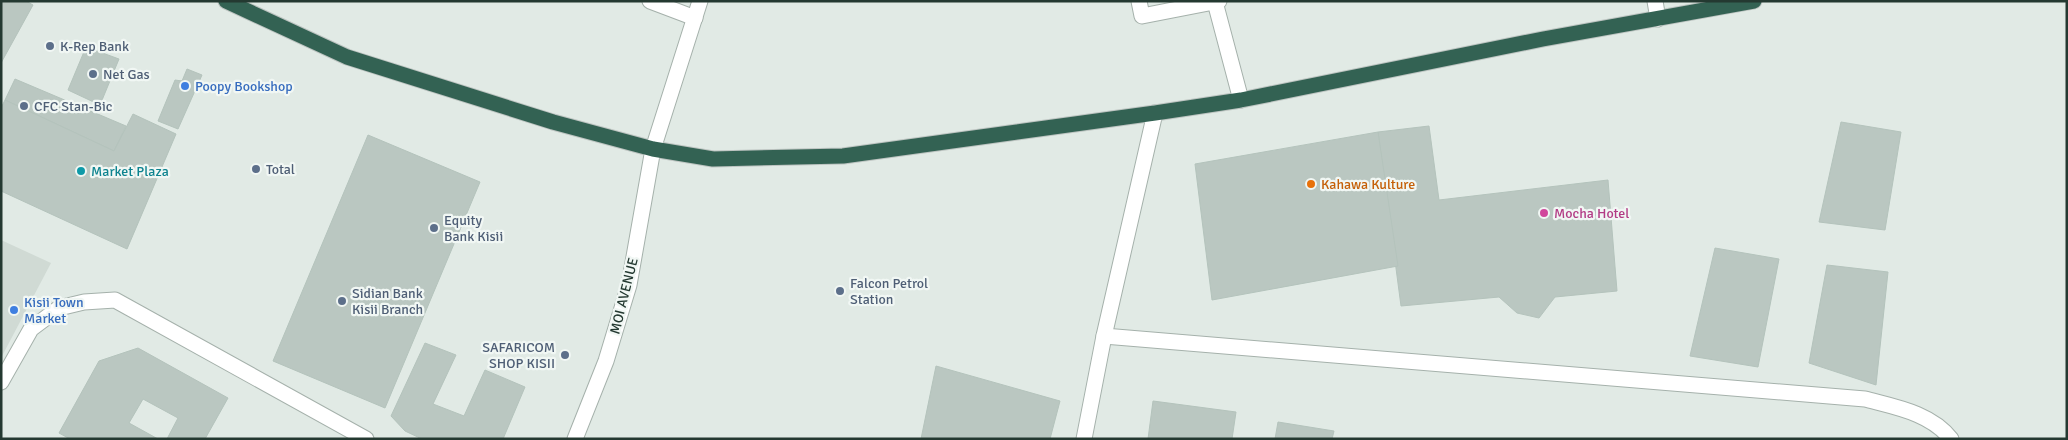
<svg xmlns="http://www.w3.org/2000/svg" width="2068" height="440" font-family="Signika,sans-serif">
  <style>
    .built { fill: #d0dad4 }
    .building { fill: #bac7c1; stroke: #b4c3bc }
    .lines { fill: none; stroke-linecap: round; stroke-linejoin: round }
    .minor-casing { stroke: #a5b1ab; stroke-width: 17 }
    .highway-casing { stroke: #bdc4c1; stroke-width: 17 }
    .minor { stroke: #fff; stroke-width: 15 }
    .highway { stroke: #336253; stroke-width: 15 }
    .service-dot { fill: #5c6f8a; stroke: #f1f7f4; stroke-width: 2 }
    .shop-dot { fill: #3f7fe0; stroke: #f1f7f4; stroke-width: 2 }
    .culture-dot { fill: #0f9aa8; stroke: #f1f7f4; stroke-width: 2 }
    .food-dot { fill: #e8710a; stroke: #f1f7f4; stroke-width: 2 }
    .hotel-dot { fill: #d1479c; stroke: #f1f7f4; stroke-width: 2 }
    .labels { text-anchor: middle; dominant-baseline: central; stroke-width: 4.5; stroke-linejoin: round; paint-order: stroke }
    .service-label { font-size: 14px; fill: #4e5e75; stroke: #f1f7f4; text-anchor: start }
    .shop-label { font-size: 14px; fill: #366cbe; stroke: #f1f7f4; text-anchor: start }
    .culture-label { font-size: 14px; fill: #0d838f; stroke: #f1f7f4; text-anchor: start }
    .food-label { font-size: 14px; fill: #c56008; stroke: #f1f7f4; text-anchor: start }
    .hotel-label { font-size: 14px; fill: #b23c85; stroke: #f1f7f4; text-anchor: start }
    .street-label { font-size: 14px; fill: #243931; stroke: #f1f7f4 }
  </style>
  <rect width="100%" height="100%" fill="#e1eae5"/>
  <path class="built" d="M1,240L51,263L1,358Z"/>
  <g class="building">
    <path d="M1,1H26L33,5L1,63Z"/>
    <path d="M86,47L119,59L100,105L68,90Z"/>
    <path d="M187,69L202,75L178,129L158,121L175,80L182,81Z"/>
    <path d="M15,79L126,126L114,151L5,100Z"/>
    <path d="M5,100L114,151L133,114L176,134L127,249L1,191V108Z"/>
    <path d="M1841,122L1901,132L1885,230L1819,222Z"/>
    <path d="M1429,126L1439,200L1608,180L1617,291L1555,297L1539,318L1517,313L1499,297L1401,306L1378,132Z"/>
    <path d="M1378,132L1398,266L1212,300L1195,164Z"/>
    <path d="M368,135L480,182L385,408L273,361Z"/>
    <path d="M1715,248L1779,259L1758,367L1690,356Z"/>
    <path d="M1827,265L1888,272L1876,385L1809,363Z"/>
    <path d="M425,343L456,355L433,404L464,416L485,370L525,387L503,439H422L405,431L391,416Z"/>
    <path d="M138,348L228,398L205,439H167L178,418L143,399L129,423L158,439H70L59,433L99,361Z"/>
    <path d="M936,366L1060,401L1050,439H921Z"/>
    <path d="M1153,401L1236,412L1232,439H1148Z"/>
    <path d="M1278,422L1334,431L1332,439H1275Z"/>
  </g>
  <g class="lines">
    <defs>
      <g id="minor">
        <path d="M650,1L695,18"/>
        <path d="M1139,1L1142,16L1219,1"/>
        <path d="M1655,1L1658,19"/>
        <path d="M1215,2L1241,100"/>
        <path d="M1104,336L1865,399C1895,407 1931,413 1951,439"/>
        <path d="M1,382L31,329L59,308L84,302L115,300L366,439"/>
        <path d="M575,439L606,361L629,285L653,149L700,1"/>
        <path d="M1084,439L1104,336L1155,113"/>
      </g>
      <path id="highway" d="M226,1L347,57L553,122L653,149L713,159L843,156L1155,113L1241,100L1543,39L1754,1"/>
    </defs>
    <use href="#minor" class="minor-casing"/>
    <use href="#highway" class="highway-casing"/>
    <use href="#minor" class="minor"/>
    <use href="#highway" class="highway"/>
  </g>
  <g class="service-dot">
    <circle cx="50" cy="46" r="5"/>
    <circle cx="93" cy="74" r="5"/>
    <circle cx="24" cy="106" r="5"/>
    <circle cx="256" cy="169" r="5"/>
    <circle cx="434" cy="228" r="5"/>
    <circle cx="840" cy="291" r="5"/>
    <circle cx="342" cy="301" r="5"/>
    <circle cx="565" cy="355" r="5"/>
  </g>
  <g class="shop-dot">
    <circle cx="185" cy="86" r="5"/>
    <circle cx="14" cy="310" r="5"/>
  </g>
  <circle class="culture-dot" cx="81" cy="171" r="5"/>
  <circle class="food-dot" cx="1311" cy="184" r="5"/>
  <circle class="hotel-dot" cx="1544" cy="213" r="5"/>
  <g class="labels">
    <g class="service-label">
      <text x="60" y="46">K-Rep Bank</text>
      <text x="103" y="74">Net Gas</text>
      <text x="34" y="106">CFC Stan-Bic</text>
      <text x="266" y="169">Total</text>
      <text x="444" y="220">Equity<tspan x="444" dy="16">Bank Kisii</tspan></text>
      <text x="850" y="283">Falcon Petrol<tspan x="850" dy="16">Station</tspan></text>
      <text x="352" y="293">Sidian Bank<tspan x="352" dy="16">Kisii Branch</tspan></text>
      <text x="555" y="347" text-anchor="end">SAFARICOM<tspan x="555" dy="16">SHOP KISII</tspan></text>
    </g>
    <g class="shop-label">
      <text x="195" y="86">Poopy Bookshop</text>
      <text x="24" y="302">Kisii Town<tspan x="24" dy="16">Market</tspan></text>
    </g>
    <g class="culture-label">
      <text x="91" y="171">Market Plaza</text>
    </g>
    <g class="food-label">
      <text x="1321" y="184">Kahawa Kulture</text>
    </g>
    <g class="hotel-label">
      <text x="1554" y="213">Mocha Hotel</text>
    </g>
    <g class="street-label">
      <text transform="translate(624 296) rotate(-76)">MOI AVENUE</text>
    </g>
  </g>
  <rect width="2068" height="440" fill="none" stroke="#243931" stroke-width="5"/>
</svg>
